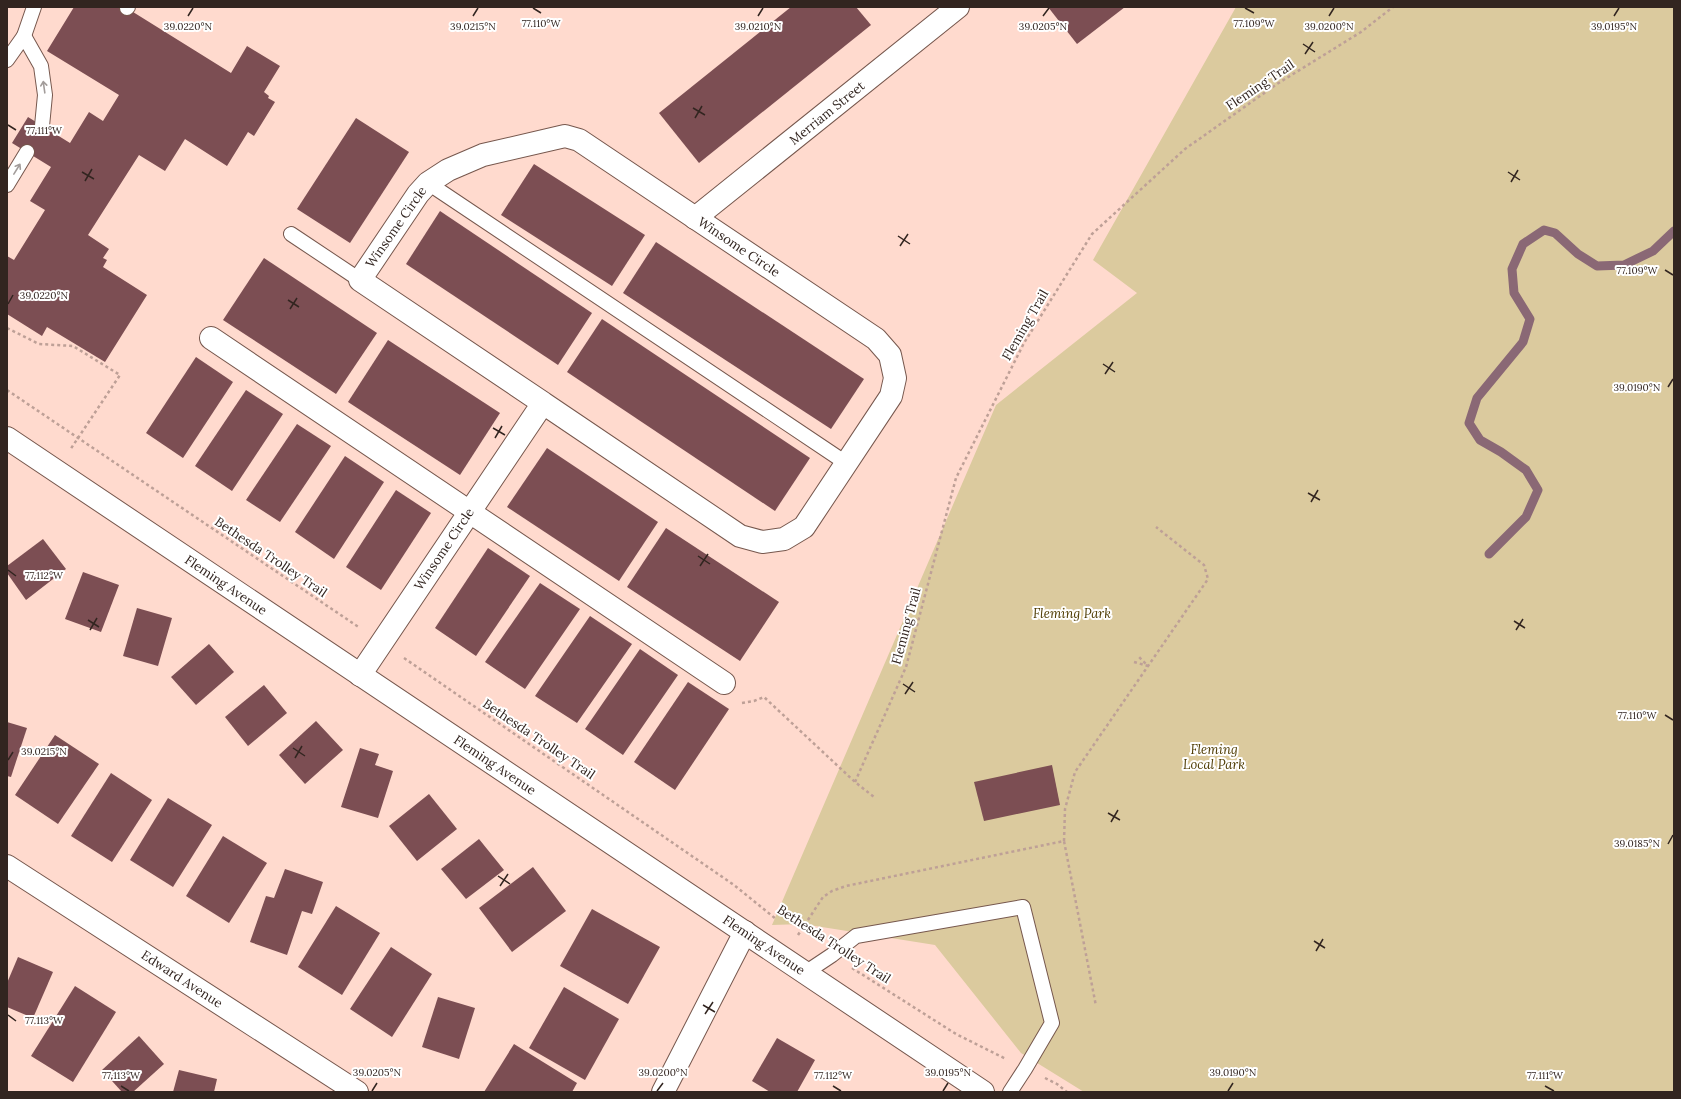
<svg xmlns="http://www.w3.org/2000/svg" width="1681" height="1099" font-family="Lora,serif">
  <style>
    .green { fill: #dbca9e }
    .lines { fill: none; stroke-linecap: round; stroke-linejoin: round }
    .stream { stroke: #8a6875; stroke-width: 9 }
    .building { fill: #7c4e53 }
    .lane-casing { stroke: #76574d; stroke-width: 16 }
    .street-casing { stroke: #76574d; stroke-width: 24 }
    .path { stroke: #bea097; stroke-width: 2.5; stroke-dasharray: 3 3; stroke-linecap: butt }
    .lane { stroke: #fff; stroke-width: 14 }
    .street { stroke: #fff; stroke-width: 22 }
    .oneway { stroke: #a39d9b }
    .ticks { fill: none; stroke: #322520; stroke-width: 1.5 }
    .labels { text-anchor: middle; dominant-baseline: central; stroke-width: 4; stroke-linejoin: round; paint-order: stroke }
    .street-label { font-size: 13px; fill: #322520; stroke: #fff }
    .park-label { font-size: 13px; font-style: italic; fill: #4e3b02; stroke: #fff }
    .ticks-label { font-size: 10px; text-anchor: middle; fill: #322520; stroke: #fff; stroke-width: 4; stroke-linejoin: round; paint-order: stroke }
  </style>
  <rect width="100%" height="100%" fill="#ffdace"/>
  <path class="green" d="M1236,7H1674V1092H1084L1021,1053L935,945L803,924L772,925L996,405L1137,293L1093,260Z"/>
  <g class="lines">
    <path class="stream" d="M1489,554L1526,517L1538,490L1526,470L1501,452L1480,440L1469,423L1477,398L1523,342L1530,319L1514,293L1512,269L1523,244L1544,230L1555,233L1578,254L1597,266L1624,265L1653,251L1674,231"/>
  </g>
  <g class="building">
    <path d="M74,7H125L231,73L247,46L280,66L264,92L269,96L268,98L275,102L254,136L248,132L227,166L185,139L165,171L139,155L88,235L109,249L103,258L107,260L103,267L147,295L105,362L47,327L42,336L7,314V256L14,260L45,210L30,201L51,167L12,143L28,117L70,143L89,112L103,121L119,95L47,51Z"/>
    <path d="M791,7H856L871,25L699,163L659,113Z"/>
    <path d="M1048,7H1125L1077,44Z"/>
    <path d="M356,118L409,152L350,243L297,209Z"/>
    <path d="M534,164L645,235L612,286L501,215Z"/>
    <path d="M440,211L592,313L558,365L406,264Z"/>
    <path d="M656,242L864,379L831,429L623,293Z"/>
    <path d="M264,258L377,333L336,394L223,320Z"/>
    <path d="M602,319L810,458L775,511L567,372Z"/>
    <path d="M388,340L500,413L460,475L348,402Z"/>
    <path d="M196,357L233,382L183,458L146,433Z"/>
    <path d="M246,390L283,414L232,491L195,466Z"/>
    <path d="M297,424L331,446L280,522L246,500Z"/>
    <path d="M547,448L658,522L619,581L507,507Z"/>
    <path d="M345,456L384,482L334,559L295,532Z"/>
    <path d="M396,490L431,513L381,590L346,567Z"/>
    <path d="M666,528L779,602L740,661L627,587Z"/>
    <path d="M43,539L66,569L26,600L7,573V566Z"/>
    <path d="M488,548L530,576L476,656L435,628Z"/>
    <path d="M83,572L119,585L101,632L65,619Z"/>
    <path d="M540,583L580,609L525,689L485,662Z"/>
    <path d="M137,608L172,618L158,666L123,656Z"/>
    <path d="M590,616L632,644L577,723L535,696Z"/>
    <path d="M209,644L234,672L196,705L171,677Z"/>
    <path d="M640,649L678,675L623,755L585,729Z"/>
    <path d="M688,682L729,709L675,790L634,762Z"/>
    <path d="M264,685L287,713L248,746L225,717Z"/>
    <path d="M316,721L343,750L305,784L279,755Z"/>
    <path d="M7,722L27,728L11,777L7,776Z"/>
    <path d="M55,735L99,764L58,824L15,795Z"/>
    <path d="M360,748L379,754L375,765L393,771L378,818L341,807Z"/>
    <path d="M1052,765L1060,805L984,821L974,782Z"/>
    <path d="M111,773L152,800L112,862L71,836Z"/>
    <path d="M429,794L457,829L417,861L389,826Z"/>
    <path d="M168,798L212,825L173,887L130,860Z"/>
    <path d="M223,836L267,863L229,923L186,896Z"/>
    <path d="M479,839L504,870L466,899L441,869Z"/>
    <path d="M533,867L566,911L512,952L479,908Z"/>
    <path d="M285,869L323,882L312,914L302,911L287,955L250,942L266,896L274,898Z"/>
    <path d="M336,906L380,933L342,995L298,967Z"/>
    <path d="M592,909L660,947L628,1004L560,966Z"/>
    <path d="M391,947L432,974L392,1037L350,1009Z"/>
    <path d="M18,957L53,972L33,1018L7,1007V983Z"/>
    <path d="M75,986L116,1012L73,1082L31,1056Z"/>
    <path d="M564,987L619,1019L585,1080L529,1048Z"/>
    <path d="M438,997L475,1008L459,1059L422,1047Z"/>
    <path d="M139,1036L164,1064L133,1092H122L102,1070Z"/>
    <path d="M777,1038L815,1060L797,1092H770L752,1081Z"/>
    <path d="M514,1044L577,1083L572,1092H484Z"/>
    <path d="M179,1070L217,1079L214,1092H173Z"/>
  </g>
  <g class="lines">
    <defs>
      <g id="lane">
        <path d="M127,8L128,7"/>
        <path d="M24,36L34,7"/>
        <path d="M7,60L24,36L41,66L45,95L42,126"/>
        <path d="M428,183L846,463"/>
        <path d="M7,185L27,152"/>
        <path d="M291,234L360,280"/>
        <path d="M805,973L832,955L856,936L1023,907L1052,1023L1025,1069L1010,1092"/>
      </g>
      <g id="street">
        <path d="M695,218L958,7"/>
        <path d="M211,338L724,683"/>
        <path d="M7,438L983,1092"/>
        <path d="M360,675L543,403L360,280L418,194L428,183L448,170L483,155L565,136L579,140L876,339L890,355L895,378L891,396L804,527L784,539L762,542L740,536L543,403"/>
        <path d="M7,866L357,1092"/>
        <path d="M663,1092L745,932"/>
      </g>
    </defs>
    <use href="#lane" class="lane-casing"/>
    <use href="#street" class="street-casing"/>
    <g class="path">
      <path d="M7,328L39,344L73,346L120,375L70,450"/>
      <path d="M7,390L360,628"/>
      <path d="M404,658L734,885L776,919"/>
      <path d="M1134,662L1148,666L1138,656"/>
      <path d="M742,703L754,701L764,697L855,782L874,797"/>
      <path d="M855,782L906,667L956,478L1024,343L1092,234L1185,149L1277,84L1361,32L1393,7"/>
      <path d="M1064,841L1065,809L1075,772L1208,579L1204,565L1156,527"/>
      <path d="M798,935L823,897L832,891L846,886L1064,841L1096,1006"/>
      <path d="M852,968L956,1034L1006,1059"/>
      <path d="M1045,1078L1057,1084L1067,1092"/>
    </g>
    <use href="#lane" class="lane"/>
    <use href="#street" class="street"/>
  </g>
  <defs><path id="oneway-shaft" d="M-6 0H5M1.5-3L5.5 0L1.5 3" fill="none" stroke-width="1.6" stroke-linecap="round" stroke-linejoin="round"/></defs>
  <g class="oneway">
    <use href="#oneway-shaft" transform="translate(44 87) rotate(-98)"/>
    <use href="#oneway-shaft" transform="translate(17 169) rotate(-58)"/>
  </g>
  <path class="ticks" d="M533,8L541,13M1245,8L1254,13M188,16L193,8M473,16L478,8M758,16L763,8M1043,16L1049,8M1329,16L1334,8M1614,16L1619,8M1303,44L1315,52M1305,54L1313,42M693,108L705,115M695,118L702,106M8,125L16,130M82,172L94,179M1508,172L1520,180M85,181L92,169M1511,182L1518,170M898,236L910,244M900,246L908,234M1665,270L1673,275M288,300L299,307M8,304L13,295M290,309L297,298M1103,364L1115,372M1105,374L1113,362M1668,387L1673,379M493,428L505,435M495,438L502,426M1308,493L1320,500M1311,502L1318,490M698,556L710,564M700,566L708,554M8,570L16,576M88,620L99,627M1514,621L1525,628M90,630L97,618M1516,630L1523,619M903,684L915,692M905,694L913,682M1665,715L1673,720M293,748L305,756M295,758L302,746M8,760L13,752M1108,813L1120,820M1111,822L1118,810M1668,844L1673,835M498,876L510,884M500,886L508,874M1314,941L1325,948M1316,951L1323,939M703,1005L715,1012M705,1014L713,1002M8,1015L16,1021M121,1086L129,1091M833,1086L841,1091M1545,1086L1554,1091M372,1091L377,1083M657,1091L663,1083M943,1091L948,1083M1228,1091L1233,1083"/>
  <g class="labels">
    <g class="street-label">
      <text transform="translate(1260 85) rotate(-34)">Fleming Trail</text>
      <text transform="translate(827 113) rotate(-39)">Merriam Street</text>
      <text transform="translate(396 227) rotate(-55)">Winsome Circle</text>
      <text transform="translate(739 247) rotate(34)">Winsome Circle</text>
      <text transform="translate(1025 325) rotate(-60)">Fleming Trail</text>
      <text transform="translate(444 549) rotate(-56)">Winsome Circle</text>
      <text transform="translate(271 557) rotate(34)">Bethesda Trolley Trail</text>
      <text transform="translate(226 585) rotate(34)">Fleming Avenue</text>
      <text transform="translate(906 626) rotate(-75)">Fleming Trail</text>
      <text transform="translate(539 739) rotate(34)">Bethesda Trolley Trail</text>
      <text transform="translate(495 765) rotate(34)">Fleming Avenue</text>
      <text transform="translate(834 944) rotate(33)">Bethesda Trolley Trail</text>
      <text transform="translate(764 945) rotate(34)">Fleming Avenue</text>
      <text transform="translate(182 979) rotate(33)">Edward Avenue</text>
    </g>
    <g class="park-label">
      <text x="1072" y="613">Fleming Park</text>
      <text x="1214" y="749">Fleming<tspan x="1214" dy="15">Local Park</tspan></text>
    </g>
  </g>
  <g class="ticks-label">
    <text x="541" y="27">77.110°W</text>
    <text x="1254" y="27">77.109°W</text>
    <text x="188" y="30">39.0220°N</text>
    <text x="473" y="30">39.0215°N</text>
    <text x="758" y="30">39.0210°N</text>
    <text x="1043" y="30">39.0205°N</text>
    <text x="1329" y="30">39.0200°N</text>
    <text x="1614" y="30">39.0195°N</text>
    <text x="44" y="134">77.111°W</text>
    <text x="1637" y="274">77.109°W</text>
    <text x="44" y="299">39.0220°N</text>
    <text x="1637" y="391">39.0190°N</text>
    <text x="44" y="579">77.112°W</text>
    <text x="1637" y="719">77.110°W</text>
    <text x="44" y="755">39.0215°N</text>
    <text x="1637" y="847">39.0185°N</text>
    <text x="44" y="1024">77.113°W</text>
    <text x="377" y="1076">39.0205°N</text>
    <text x="663" y="1076">39.0200°N</text>
    <text x="948" y="1076">39.0195°N</text>
    <text x="1233" y="1076">39.0190°N</text>
    <text x="121" y="1079">77.113°W</text>
    <text x="833" y="1079">77.112°W</text>
    <text x="1545" y="1079">77.111°W</text>
  </g>
  <rect width="1681" height="1099" fill="none" stroke="#322520" stroke-width="16"/>
</svg>
